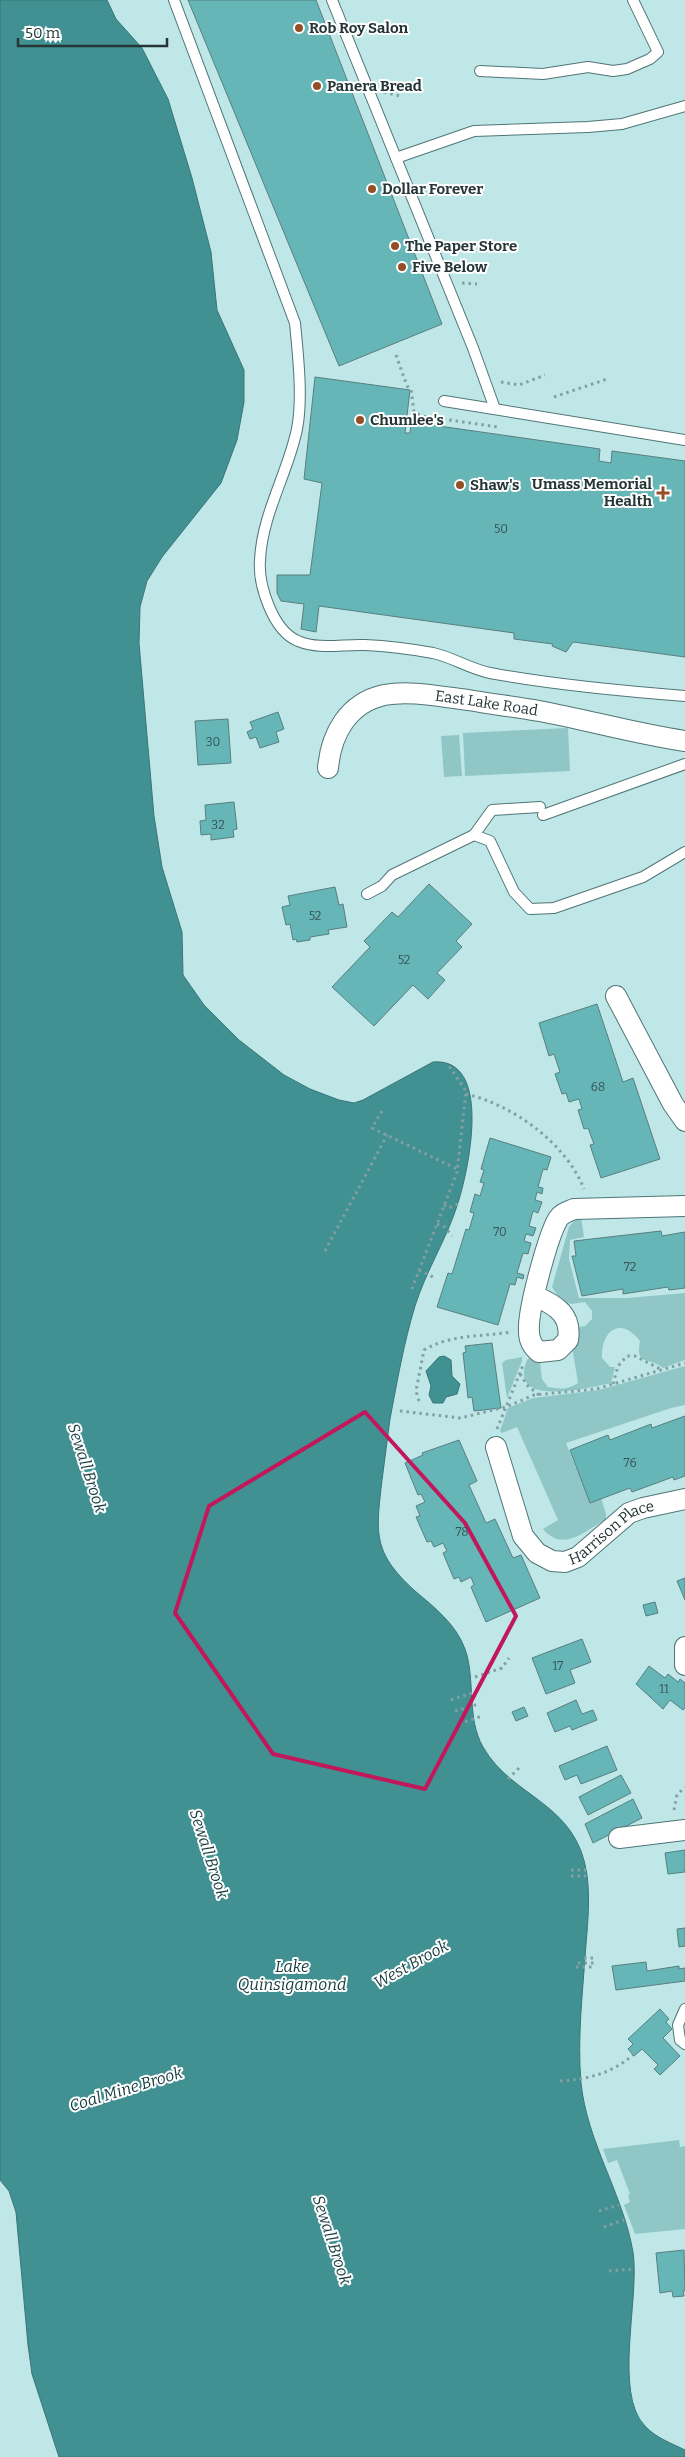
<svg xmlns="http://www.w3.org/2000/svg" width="685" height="2457" font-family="Bitter,serif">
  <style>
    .green { fill: #91c6c7 }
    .water { fill: #419193; stroke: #397677 }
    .building { fill: #66b5b7; stroke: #597f7f }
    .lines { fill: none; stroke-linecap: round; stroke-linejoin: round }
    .service-casing { stroke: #507576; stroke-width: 12 }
    .minor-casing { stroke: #507576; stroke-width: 22 }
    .path { stroke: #82a0a1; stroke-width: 3; stroke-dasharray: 2.5 4; stroke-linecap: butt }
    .service { stroke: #fff; stroke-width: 10 }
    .minor { stroke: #fff; stroke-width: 20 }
    .marked { fill: none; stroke: #c2185b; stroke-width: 4; stroke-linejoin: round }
    .poi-dot { fill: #954f28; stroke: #fff; stroke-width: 2 }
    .labels { text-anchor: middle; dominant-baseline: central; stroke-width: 4; stroke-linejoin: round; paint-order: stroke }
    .number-label { font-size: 12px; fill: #365656 }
    .poi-label { font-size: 15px; font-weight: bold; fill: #263636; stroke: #fff; text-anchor: start }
    .street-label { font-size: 15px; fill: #263636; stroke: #fff }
    .water-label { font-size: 16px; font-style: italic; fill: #163c3d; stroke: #fff }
  </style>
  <rect width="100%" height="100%" fill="#bfe7e8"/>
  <g class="green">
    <path d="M568,728L570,771L465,776L463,733Z"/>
    <path d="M459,735L462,776L444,777L441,736Z"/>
    <path d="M581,1217L584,1237L570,1240L569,1259L579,1298H627L685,1293V1360L663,1368C649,1356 635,1367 640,1341C621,1316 601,1330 602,1358L610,1367H615L611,1383C593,1387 521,1405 524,1372C525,1365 526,1358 532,1356L540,1361L542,1379L548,1387C560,1389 568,1390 578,1383L572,1346L578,1337L579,1327L585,1326L592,1319V1311L585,1302L571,1304L561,1301L552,1287L569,1227L577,1218Z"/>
    <path d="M522,1357V1361L507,1398L502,1363L506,1360Z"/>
    <path d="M685,1366V1405L671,1408L566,1443L590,1502L601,1498L606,1514V1519C585,1531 563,1553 543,1529L558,1520L517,1427L502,1433L500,1431L508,1408L533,1398L599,1390Z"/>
    <path d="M679,2140L680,2147L685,2146V2229L635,2234L624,2205L630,2202L628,2195L630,2194L617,2160L608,2163L603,2149Z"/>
  </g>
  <g class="water">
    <path d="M0,0H107L116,19L142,48L168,99L192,178L211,252L217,310L244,370V402L237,440L221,483L162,557L147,581L140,607L139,643L154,816L162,867L182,932L183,975L204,1005L239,1040L284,1075L310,1089L339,1100L354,1103L363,1100L433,1062C494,1057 468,1173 457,1206C446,1240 426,1271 415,1306C404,1342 397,1382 390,1419C387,1439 385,1460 382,1480C376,1533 372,1552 415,1591C434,1607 456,1624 465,1649C476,1680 466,1717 483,1747C513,1799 577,1802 587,1875C590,1898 588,1921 586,1944C583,1990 577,2037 581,2083C587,2142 623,2194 633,2252C640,2298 613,2393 645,2426C656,2438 671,2443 685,2450V2457H59L32,2374L28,2345L16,2212L9,2191L0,2180Z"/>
    <path d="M444,1356L451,1360L452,1376L460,1384L457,1394L446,1397L443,1403H433L429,1395L431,1386L426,1371L439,1357Z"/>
  </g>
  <g class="building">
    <path d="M188,0H316L442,324L339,366Z"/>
    <path d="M315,377L410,390L405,433H410L411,422L600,449L599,461L611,463L612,451L685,461V657L573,642L566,652L552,646L553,644L514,639V633L319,606L316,632L301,629L304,604L281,601L277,593V575H310L322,483L304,479Z"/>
    <path d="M278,712L284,729L276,732L279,742L260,748L256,737L250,739L247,732L253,729L250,722Z"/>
    <path d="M228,719L231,763L198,765L195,721Z"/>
    <path d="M234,802L237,829L233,830L234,837L211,840V834L201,835L200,821L206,820L205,805Z"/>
    <path d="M429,884L472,924L456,941L462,947L437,973L445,980L428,999L413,985L374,1026L332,987L370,947L364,941L392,912L398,917Z"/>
    <path d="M335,887L339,905L343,904L347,927L328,930L329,934L310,937V940L297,942L296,939L293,940L290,924L286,925L282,907L290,905L288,896Z"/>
    <path d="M597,1004L623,1082L633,1078L660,1159L601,1178L590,1145L594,1144L588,1128L584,1129L578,1110L582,1109L579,1099L569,1102L566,1093L562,1094L555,1074L560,1072L554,1054L549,1056L539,1023Z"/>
    <path d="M490,1138L551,1157L547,1170L543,1169L538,1187L543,1188L542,1194L537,1192L535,1200L542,1202L538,1213L533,1211L529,1226L536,1228L533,1236L526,1234L524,1241L531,1243L528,1254L523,1253L517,1273L524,1275L523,1279L517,1277L515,1285L510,1284L498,1325L437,1307L448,1273L452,1274L466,1229L469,1230L474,1213L470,1212L475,1194L480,1196L484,1183L480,1182L484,1170L481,1169Z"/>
    <path d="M661,1231L662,1236L685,1232V1288L669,1290L668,1287L623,1294V1289L582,1296L572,1256H576L574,1241Z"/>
    <path d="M492,1343L501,1408L474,1411L472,1397L468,1398L463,1353L466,1352L465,1346Z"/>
    <path d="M685,1416V1476L674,1480L673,1477L632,1492L630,1488L590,1503L570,1450L608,1435L610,1440L651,1424L652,1428Z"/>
    <path d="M459,1440L477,1481L469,1485L486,1523L495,1519L513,1558L521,1555L540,1598L486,1622L471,1587L474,1585L471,1577L461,1582L459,1577L454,1579L443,1553L447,1551L443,1543L434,1547L431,1541L427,1542L416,1517L420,1516L416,1506L425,1502L421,1494L418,1495L405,1463L423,1455L422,1453Z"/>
    <path d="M685,1578V1600L677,1581Z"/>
    <path d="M655,1602L658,1613L646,1616L643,1605Z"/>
    <path d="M582,1639L591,1662L570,1670L575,1683L546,1694L532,1658Z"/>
    <path d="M649,1666L665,1678L668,1674L678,1682L680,1679L685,1683V1708L683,1710L670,1700L663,1709L636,1684Z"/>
    <path d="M576,1700L582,1714L593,1710L597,1720L572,1730L570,1726L555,1732L547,1713Z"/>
    <path d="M524,1707L528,1716L516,1721L512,1712Z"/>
    <path d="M607,1746L617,1770L581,1784L577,1775L565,1780L559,1766Z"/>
    <path d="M621,1775L631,1793L588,1815L579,1797Z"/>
    <path d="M633,1799L642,1818L593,1843L585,1824Z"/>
    <path d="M685,1850V1872L668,1874L665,1853Z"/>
    <path d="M685,1928V1946L679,1947L677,1929Z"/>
    <path d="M646,1962L647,1971L679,1966V1969L685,1968V1981L616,1990L612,1966Z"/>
    <path d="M660,2009L669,2019L666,2022L672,2029L663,2038L680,2056L660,2075L654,2069L658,2065L642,2049L634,2056L628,2049L633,2044L628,2039Z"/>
    <path d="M684,2250L685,2291H683L684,2296L673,2297L672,2291L660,2293L656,2253Z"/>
  </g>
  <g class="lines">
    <defs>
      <g id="service">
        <path d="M174,0L295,323C298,355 303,398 297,429C288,473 262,514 260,560C258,585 273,631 298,641C319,650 343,644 365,645C387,646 411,649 433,653C452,657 470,669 490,673C554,685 620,691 685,696"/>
        <path d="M332,0L473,348L495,409"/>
        <path d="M480,71L543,74L588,67L613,71L627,69L650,59L658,52L633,0"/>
        <path d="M396,158L474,131L588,127L622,124L685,106"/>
        <path d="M444,401L685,440"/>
        <path d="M543,815L685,764"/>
        <path d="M474,835L492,810L540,807"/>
        <path d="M367,894L382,886L392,875L474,835L490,841L514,892L530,909L554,908L643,877L685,852"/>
        <path d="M685,2009L678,2025L680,2040L685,2044"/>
      </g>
      <g id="minor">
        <path id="s1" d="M328,768C331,734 348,703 384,695C411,690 441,697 468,700C491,704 516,707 539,711C588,720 636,734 685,741"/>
        <path d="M616,996L673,1104L685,1121"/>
        <path d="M535,1296C556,1305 572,1315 568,1340L558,1350L539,1352C533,1347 529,1340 529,1332C527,1312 548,1236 558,1219C562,1213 567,1212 574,1209L685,1206"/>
        <path id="s2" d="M496,1447L523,1536L537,1553L552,1561L565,1562L578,1557L629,1513L643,1508L685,1499"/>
        <path d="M685,1647V1665"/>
        <path d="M619,1838L685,1830"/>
      </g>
    </defs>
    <use href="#service" class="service-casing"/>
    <use href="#minor" class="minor-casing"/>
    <g class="path">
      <path d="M384,92L400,96"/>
      <path d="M424,190L439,191"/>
      <path d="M462,283L477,284"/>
      <path d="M396,355L407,386L411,389L414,412L422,416L498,427"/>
      <path d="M501,382L519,385L545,375"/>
      <path d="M554,397L607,379"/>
      <path d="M466,1094C513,1105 566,1143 584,1189"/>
      <path d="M382,1111L372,1128L457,1169"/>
      <path d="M444,1205L449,1208L458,1204"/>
      <path d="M437,1224L445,1227L452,1236"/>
      <path d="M325,1251L387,1135"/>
      <path d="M419,1270L435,1278"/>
      <path d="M412,1289L457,1172L466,1091L447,1063"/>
      <path d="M520,1374L527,1385L539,1395"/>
      <path d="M613,1384L618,1366L627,1356H635L662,1370"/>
      <path d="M419,1401L416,1391L424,1350C451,1334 481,1337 511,1332"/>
      <path d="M400,1411L460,1418L506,1407L534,1395L596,1389L685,1363"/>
      <path d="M497,1429L524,1363"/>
      <path d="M475,1677L502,1668L509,1658"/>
      <path d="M451,1700L475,1692"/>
      <path d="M455,1711L478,1704"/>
      <path d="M459,1724L482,1716"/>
      <path d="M508,1779L521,1766"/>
      <path d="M674,1810L677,1795L685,1787"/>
      <path d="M571,1870H586"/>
      <path d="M571,1876H587"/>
      <path d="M584,1958H595"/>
      <path d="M578,1963H594"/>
      <path d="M576,1967H592"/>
      <path d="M560,2081C589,2079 610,2074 633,2055"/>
      <path d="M599,2211L619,2205"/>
      <path d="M604,2227L624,2220"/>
      <path d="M609,2271L634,2269"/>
    </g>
    <use href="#service" class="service"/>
    <use href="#minor" class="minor"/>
  </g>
  <path class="marked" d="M365,1412L465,1523L516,1616L425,1789L273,1754L175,1613L209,1506Z"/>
  <g class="poi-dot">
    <circle cx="299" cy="28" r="5"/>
    <circle cx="317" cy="86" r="5"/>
    <circle cx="372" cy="189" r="5"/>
    <circle cx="395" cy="246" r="5"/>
    <circle cx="402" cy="267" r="5"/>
    <circle cx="360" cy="420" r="5"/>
    <circle cx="460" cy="485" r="5"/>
    <path d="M660.5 485.5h5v5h5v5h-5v5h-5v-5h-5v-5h5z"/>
  </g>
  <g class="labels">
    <g class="number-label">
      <text x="501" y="529">50</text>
      <text x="213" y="742">30</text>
      <text x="218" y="825">32</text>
      <text x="315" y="916">52</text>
      <text x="404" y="960">52</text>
      <text x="598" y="1087">68</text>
      <text x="500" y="1232">70</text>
      <text x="630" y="1267">72</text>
      <text x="630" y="1463">76</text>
      <text x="462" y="1532">78</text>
      <text x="558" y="1666">17</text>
      <text x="664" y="1689">11</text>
    </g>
    <g class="poi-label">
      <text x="309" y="28">Rob Roy Salon</text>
      <text x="327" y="86">Panera Bread</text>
      <text x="382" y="189">Dollar Forever</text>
      <text x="405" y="246">The Paper Store</text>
      <text x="412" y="267">Five Below</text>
      <text x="370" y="420">Chumlee's</text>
      <text x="652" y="484" text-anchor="end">Umass Memorial<tspan x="652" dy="17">Health</tspan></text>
      <text x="470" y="485">Shaw's</text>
    </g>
    <g class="street-label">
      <text stroke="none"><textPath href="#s1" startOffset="202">East Lake Road</textPath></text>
      <text stroke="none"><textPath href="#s2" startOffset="201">Harrison Place</textPath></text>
    </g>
    <g class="water-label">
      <text transform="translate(87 1468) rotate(72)">Sewall Brook</text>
      <text transform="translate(209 1854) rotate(72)">Sewall Brook</text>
      <text transform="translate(411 1964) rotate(-29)">West Brook</text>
      <text x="292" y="1966">Lake<tspan x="292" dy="18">Quinsigamond</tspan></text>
      <text transform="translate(126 2089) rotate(-17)">Coal Mine Brook</text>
      <text transform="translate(332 2240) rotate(72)">Sewall Brook</text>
    </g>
  </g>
  <path d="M18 38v8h149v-8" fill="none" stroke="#263636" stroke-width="2.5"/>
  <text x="25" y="38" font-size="15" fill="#263636" stroke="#ffffff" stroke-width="4" paint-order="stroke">50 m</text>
</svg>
